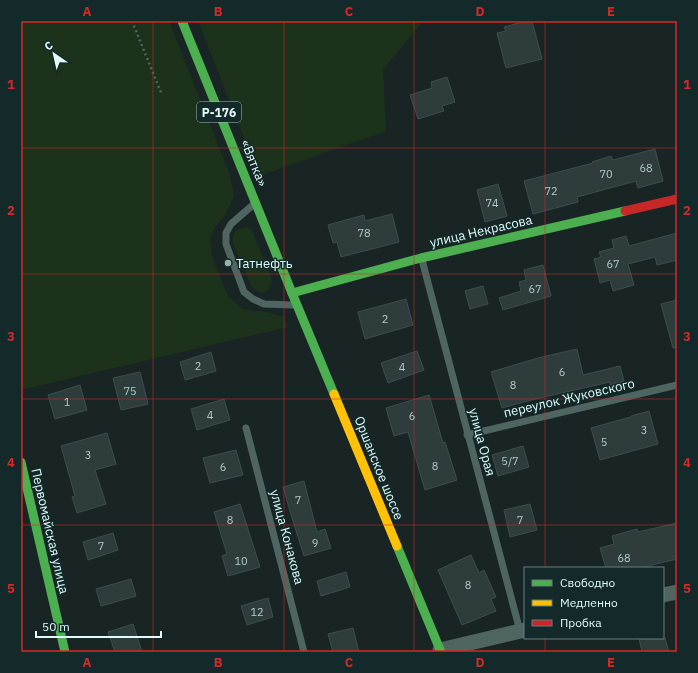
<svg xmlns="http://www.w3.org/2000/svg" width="698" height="673" font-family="'IBM Plex Sans',sans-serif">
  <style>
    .green { fill: #1c321a }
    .building { fill: #2e3c3c; stroke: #3d4d4e }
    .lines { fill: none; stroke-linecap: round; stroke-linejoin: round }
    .path { stroke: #4f6659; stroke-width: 2.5; stroke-dasharray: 2 3; stroke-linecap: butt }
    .lane { stroke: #4f6562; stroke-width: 7 }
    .street { stroke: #4f6562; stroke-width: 15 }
    .fast { stroke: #4caf50; stroke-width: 9 }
    .slow { stroke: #ffc107; stroke-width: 9 }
    .jam { stroke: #c62828; stroke-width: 9 }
    .grid { fill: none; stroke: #d62828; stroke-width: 1; stroke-opacity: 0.55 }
    .poi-dot { fill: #9bb1b0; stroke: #142a2a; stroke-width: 1.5 }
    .labels { text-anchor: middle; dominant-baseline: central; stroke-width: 3; stroke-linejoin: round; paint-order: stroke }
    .number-label { font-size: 11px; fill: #b4cccb }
    .shield { fill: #142a2a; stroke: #a4bdbc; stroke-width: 1 }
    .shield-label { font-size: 12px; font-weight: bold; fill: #e1fcfb }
    .street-label { font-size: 13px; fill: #e1fcfb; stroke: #142a2a }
    .poi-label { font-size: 13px; fill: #e1fcfb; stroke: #142a2a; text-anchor: start }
    .neatline { fill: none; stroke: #d62828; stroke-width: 1.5 }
    .grid-label { font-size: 13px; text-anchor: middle; font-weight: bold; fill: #d62828 }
  </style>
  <rect width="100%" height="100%" fill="#192525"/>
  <g class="green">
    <path d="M21,21H169L230,175L234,196L225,216L215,227L210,239L212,257L228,296L242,309L267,312L284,317L288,327L21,390Z"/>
    <path d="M198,21H423L383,70L386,131L259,176Z"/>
    <path d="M247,227L252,231L272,280C271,293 262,296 252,287L233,244C232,233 235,228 247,227Z"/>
  </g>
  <g class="building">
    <path d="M526,21H532L542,59L506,68L497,33L506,31L504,27Z"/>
    <path d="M447,77L455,102L442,106L444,111L418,119L410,95L432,88L431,82Z"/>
    <path d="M655,149L663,181L638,188L636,181L577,197L578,202L533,214L524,181L593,163L592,162L611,156L613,160Z"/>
    <path d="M498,184L507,216L485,222L477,190Z"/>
    <path d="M392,214L399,242L341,257L337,242L333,243L328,225L364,215L365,221Z"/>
    <path d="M677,233V260L657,265L655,257L628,264L634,285L613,291L610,280L600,283L594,259L601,257L599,252L614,248L612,240L626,236L629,246Z"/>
    <path d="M543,265L551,296L503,310L499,298L521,291L519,282L526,280L524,270Z"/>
    <path d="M483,286L488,304L470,309L465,291Z"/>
    <path d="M406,299L413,325L365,339L358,312Z"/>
    <path d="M677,300V347L673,348L661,304Z"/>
    <path d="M577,349L583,375L620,366L624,381L610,385V382L535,399L502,408L491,372L538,358Z"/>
    <path d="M417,351L424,370L388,383L381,363Z"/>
    <path d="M211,352L216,371L185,380L180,362Z"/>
    <path d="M140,372L148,404L121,410L113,378Z"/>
    <path d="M80,385L87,410L55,419L48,395Z"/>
    <path d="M429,395L443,443L445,442L457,480L425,490L408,432L394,436L386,408Z"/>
    <path d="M224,399L230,420L197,430L191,409Z"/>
    <path d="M649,411L658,444L600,460L591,428L631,417V416Z"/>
    <path d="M107,433L116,464L95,470L106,504L77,513L72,497L75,496L61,446Z"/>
    <path d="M523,446L529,467L498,476L492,455Z"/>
    <path d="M236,450L243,475L210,483L203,458Z"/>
    <path d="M304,481L317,532L325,529L331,548L304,556L292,518L283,487Z"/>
    <path d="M240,504L260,567L228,576L222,556L227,554L214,512Z"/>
    <path d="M530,504L537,530L510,537L504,510Z"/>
    <path d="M677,523V559L640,568H606L600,548L614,544L612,536L637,529L638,532Z"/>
    <path d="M113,533L118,550L88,560L83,542Z"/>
    <path d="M471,555L479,573L484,570L496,597L491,599L496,611L462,625L438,570Z"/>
    <path d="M346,572L350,587L321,596L317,581Z"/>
    <path d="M131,579L136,596L101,606L96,589Z"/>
    <path d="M268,598L273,617L247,625L241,606Z"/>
    <path d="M133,624L142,652H115L108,632Z"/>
    <path d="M353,628L359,652H333L328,634Z"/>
    <path d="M639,638H665L669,652H642Z"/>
  </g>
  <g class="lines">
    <path class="path" d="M132,21L162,95"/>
    <g class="lane">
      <path d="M254,204L231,224L226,233V244L244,292L253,299L264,304L293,305"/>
      <path d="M422,260L520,631"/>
      <path d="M246,428L304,652"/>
      <path d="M467,435L677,385"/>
    </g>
    <g class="street">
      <path d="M663,595L677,592"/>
      <path d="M440,650L525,630"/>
    </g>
    <g class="fast">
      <path d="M182,21L292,293L334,394"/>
      <path d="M292,293L421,258L625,211"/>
      <path d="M21,462L65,652"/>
      <path d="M397,546L441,652"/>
    </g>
    <path class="slow" d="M334,394L397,546"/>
    <path class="jam" d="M625,211L677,199"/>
  </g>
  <path class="grid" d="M153,21V652M284,21V652M414,21V652M545,21V568M21,148H677M21,274H677M21,399H677M21,525H677M545,638V652"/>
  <circle class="poi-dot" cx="228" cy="263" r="4"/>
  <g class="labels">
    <g class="number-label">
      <text x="646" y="168">68</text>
      <text x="606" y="174">70</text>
      <text x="551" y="191">72</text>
      <text x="492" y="203">74</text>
      <text x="364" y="233">78</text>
      <text x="613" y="264">67</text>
      <text x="535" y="289">67</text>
      <text x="385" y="319">2</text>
      <text x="198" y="366">2</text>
      <text x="402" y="367">4</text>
      <text x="562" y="372">6</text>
      <text x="513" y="385">8</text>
      <text x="130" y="391">75</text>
      <text x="67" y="402">1</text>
      <text x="210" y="415">4</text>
      <text x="412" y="416">6</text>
      <text x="644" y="430">3</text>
      <text x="604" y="442">5</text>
      <text x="88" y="455">3</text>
      <text x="510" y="461">5/7</text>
      <text x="435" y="466">8</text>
      <text x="223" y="467">6</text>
      <text x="298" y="500">7</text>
      <text x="230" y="520">8</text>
      <text x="520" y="520">7</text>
      <text x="315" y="543">9</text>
      <text x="101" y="546">7</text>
      <text x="624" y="558">68</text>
      <text x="241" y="561">10</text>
      <text x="468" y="585">8</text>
      <text x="257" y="612">12</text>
    </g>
    <rect class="shield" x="197" y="102" width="44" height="20" rx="3"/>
    <g class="shield-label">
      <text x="219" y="112">Р-176</text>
    </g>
    <g class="street-label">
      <text transform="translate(254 163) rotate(68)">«Вятка»</text>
      <text transform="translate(481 231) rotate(-13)">улица Некрасова</text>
      <text transform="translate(569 398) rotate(-13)">переулок Жуковского</text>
      <text transform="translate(482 442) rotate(75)">улица Орая</text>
      <text transform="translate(379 468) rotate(68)">Оршанское шоссе</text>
      <text transform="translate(50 531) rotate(77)">Первомайская улица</text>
      <text transform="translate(287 537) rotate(75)">улица Конакова</text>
    </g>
    <g class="poi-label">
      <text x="236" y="263">Татнефть</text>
    </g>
  </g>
  <rect width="698" height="673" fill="none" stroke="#142a2a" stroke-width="44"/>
  <rect x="524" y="567" width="140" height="72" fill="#142a2a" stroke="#667e7e"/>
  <rect x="532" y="580" width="20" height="6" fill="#4caf50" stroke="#667e7e"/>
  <text x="560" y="587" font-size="12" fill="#e1fcfb">Свободно</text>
  <rect x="532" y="600" width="20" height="6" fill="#ffc107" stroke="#667e7e"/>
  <text x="560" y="607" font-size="12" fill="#e1fcfb">Медленно</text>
  <rect x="532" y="620" width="20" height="6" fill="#c62828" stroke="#667e7e"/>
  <text x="560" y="627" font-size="12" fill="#e1fcfb">Пробка</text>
  <g transform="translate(54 54) rotate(326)" stroke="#142a2a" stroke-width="3" paint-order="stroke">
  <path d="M0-3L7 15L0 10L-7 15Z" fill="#e1fcfb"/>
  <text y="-6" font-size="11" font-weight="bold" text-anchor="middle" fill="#e1fcfb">С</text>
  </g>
  <path d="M36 631v6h125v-6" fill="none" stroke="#e1fcfb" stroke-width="2"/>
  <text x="42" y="631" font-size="12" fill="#e1fcfb" stroke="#142a2a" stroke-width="3" paint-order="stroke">50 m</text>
  <rect x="22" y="22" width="654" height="629" class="neatline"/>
  <g class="grid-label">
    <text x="87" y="16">A</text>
    <text x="218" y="16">B</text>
    <text x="349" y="16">C</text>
    <text x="480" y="16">D</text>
    <text x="611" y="16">E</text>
    <text x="11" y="89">1</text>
    <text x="687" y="89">1</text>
    <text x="11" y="215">2</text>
    <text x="687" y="215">2</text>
    <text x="11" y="341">3</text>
    <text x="687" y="341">3</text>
    <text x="11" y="467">4</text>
    <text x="687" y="467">4</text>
    <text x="11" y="593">5</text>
    <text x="687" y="593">5</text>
    <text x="87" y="667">A</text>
    <text x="218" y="667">B</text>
    <text x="349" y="667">C</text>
    <text x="480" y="667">D</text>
    <text x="611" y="667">E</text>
  </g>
</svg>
